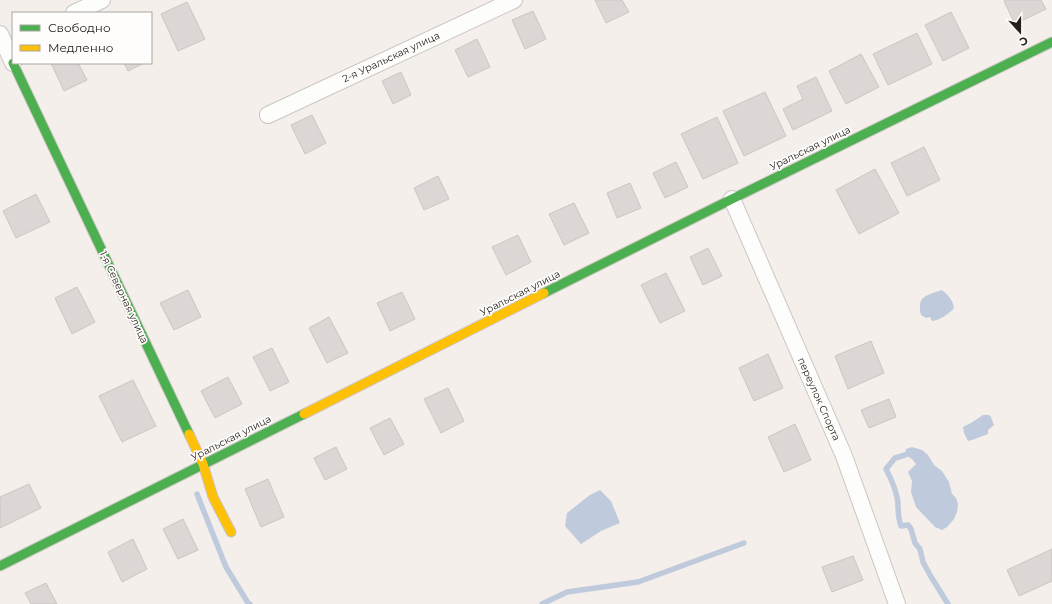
<svg xmlns="http://www.w3.org/2000/svg" width="1052" height="604" font-family="Montserrat,sans-serif">
  <style>
    .water { fill: #bfcadd }
    .lines { fill: none; stroke-linecap: round; stroke-linejoin: round }
    .stream { stroke: #bfcadd; stroke-width: 5.5 }
    .building { fill: #dcd7d5; stroke: #cbc6c3 }
    .street-casing { stroke: #cbc6c2; stroke-width: 18 }
    .fast-casing { stroke: #cbc6c2; stroke-width: 11 }
    .slow-casing { stroke: #cbc6c2; stroke-width: 11 }
    .street { stroke: #fdfdfc; stroke-width: 16 }
    .fast { stroke: #4caf50; stroke-width: 9 }
    .slow { stroke: #ffc107; stroke-width: 9 }
    .labels { text-anchor: middle; dominant-baseline: central; stroke-width: 3.5; stroke-linejoin: round; paint-order: stroke }
    .street-label { font-size: 10px; fill: #25201d; stroke: #fffdfb }
  </style>
  <rect width="100%" height="100%" fill="#f4efea"/>
  <g class="water">
    <path d="M942,290C948,295 953,300 954,308C949,314 940,320 932,321L930,317L926,318L921,315C917,296 925,296 942,290Z"/>
    <path d="M983,415H989L991,417L994,425L988,430V434L972,440L968,441L964,433L963,427L971,423Z"/>
    <path d="M912,447L922,450L928,455L934,465L942,471L949,482L952,494L956,498L958,504L957,512L954,519L947,527L942,530L935,527L916,507L911,492L912,481L908,472L916,464L912,459L905,455L906,449Z"/>
    <path d="M600,490L611,501L620,523L601,531L581,544L565,526L567,513L590,495Z"/>
  </g>
  <g class="lines">
    <g class="stream">
      <path d="M905,455L895,458L886,469C891,478 897,493 898,503C898,511 898,518 901,526L908,525L911,529L915,543L920,549L923,562L930,575L948,604"/>
      <path d="M197,494L226,567L248,603L250,604"/>
      <path d="M542,604L567,592L638,582L744,543"/>
    </g>
  </g>
  <g class="building">
    <path d="M595,0H622L629,12L606,23Z"/>
    <path d="M1006,0H1041L1046,9L1015,24L1004,1Z"/>
    <path d="M187,2L205,39L178,51L161,14Z"/>
    <path d="M533,11L546,39L525,49L512,20Z"/>
    <path d="M951,12L969,48L943,61L925,25Z"/>
    <path d="M917,33L932,64L888,85L873,54Z"/>
    <path d="M477,39L490,67L468,77L455,50Z"/>
    <path d="M861,54L879,87L846,104L829,71Z"/>
    <path d="M51,63H78L87,80L64,91Z"/>
    <path d="M124,63H144L128,71Z"/>
    <path d="M401,72L411,95L393,104L382,81Z"/>
    <path d="M816,77L832,111L793,130L783,109L803,99L797,86Z"/>
    <path d="M765,92L786,136L744,156L723,111Z"/>
    <path d="M312,115L326,143L305,154L291,125Z"/>
    <path d="M717,117L738,163L703,179L681,134Z"/>
    <path d="M924,147L940,180L907,196L891,163Z"/>
    <path d="M676,162L688,187L665,198L653,173Z"/>
    <path d="M875,169L899,213L859,234L836,190Z"/>
    <path d="M438,176L449,199L424,210L414,188Z"/>
    <path d="M630,183L641,208L617,218L607,193Z"/>
    <path d="M36,194L50,222L16,238L3,211Z"/>
    <path d="M574,203L589,233L564,245L549,214Z"/>
    <path d="M518,235L531,262L506,275L492,247Z"/>
    <path d="M708,248L722,276L703,285L690,257Z"/>
    <path d="M666,273L685,311L660,323L641,285Z"/>
    <path d="M77,287L95,322L72,334L55,298Z"/>
    <path d="M188,290L201,317L174,330L160,303Z"/>
    <path d="M402,292L415,319L390,331L377,303Z"/>
    <path d="M329,317L348,353L327,363L309,328Z"/>
    <path d="M871,341L884,373L848,389L835,356Z"/>
    <path d="M272,348L289,382L270,391L253,357Z"/>
    <path d="M768,354L783,388L754,401L739,368Z"/>
    <path d="M228,377L242,404L215,418L201,391Z"/>
    <path d="M133,380L156,426L122,442L99,396Z"/>
    <path d="M448,388L464,421L441,433L424,399Z"/>
    <path d="M889,399L896,417L869,428L861,410Z"/>
    <path d="M390,418L404,444L384,455L370,428Z"/>
    <path d="M795,424L811,460L784,472L768,437Z"/>
    <path d="M336,447L347,469L325,480L314,458Z"/>
    <path d="M268,479L284,517L261,527L245,489Z"/>
    <path d="M29,484L41,508L0,528V497Z"/>
    <path d="M183,519L198,550L178,559L163,529Z"/>
    <path d="M133,539L147,569L122,582L108,552Z"/>
    <path d="M1052,549V581L1019,596L1007,570Z"/>
    <path d="M853,556L863,580L832,592L822,567Z"/>
    <path d="M46,583L57,604H31L25,593Z"/>
  </g>
  <g class="lines">
    <defs>
      <g id="street">
        <path d="M74,13L102,0"/>
        <path d="M0,34L13,63"/>
        <path d="M268,115L514,0"/>
        <path d="M732,199L844,456L897,604"/>
      </g>
      <g id="fast">
        <path d="M13,63L189,434"/>
        <path d="M544,293L732,199L1052,42"/>
        <path d="M0,566L304,414"/>
      </g>
      <g id="slow">
        <path d="M304,414L544,293"/>
        <path d="M189,434L203,464L213,497L231,532"/>
      </g>
    </defs>
    <use href="#street" class="street-casing"/>
    <use href="#fast" class="fast-casing"/>
    <use href="#slow" class="slow-casing"/>
    <use href="#street" class="street"/>
    <use href="#fast" class="fast"/>
    <use href="#slow" class="slow"/>
  </g>
  <g class="labels">
    <g class="street-label">
      <text transform="translate(391 57) rotate(-25)">2-я Уральская улица</text>
      <text transform="translate(810 148) rotate(-26)">Уральская улица</text>
      <text transform="translate(520 293) rotate(-27)">Уральская улица</text>
      <text transform="translate(124 297) rotate(65)">1-я Северная улица</text>
      <text transform="translate(819 399) rotate(66)">переулок Спорта</text>
      <text transform="translate(231 438) rotate(-27)">Уральская улица</text>
    </g>
  </g>
  <rect x="12" y="12" width="140" height="52" fill="#fffdfb" stroke="#a8a5a2"/>
  <rect x="20" y="25" width="20" height="6" fill="#4caf50" stroke="#a8a5a2"/>
  <text x="48" y="32" font-size="12" fill="#25201d">Свободно</text>
  <rect x="20" y="45" width="20" height="6" fill="#ffc107" stroke="#a8a5a2"/>
  <text x="48" y="52" font-size="12" fill="#25201d">Медленно</text>
  <g transform="translate(1020 32) rotate(159)" stroke="#fffdfb" stroke-width="3" paint-order="stroke">
  <path d="M0-3L7 15L0 10L-7 15Z" fill="#25201d"/>
  <text y="-6" font-size="11" font-weight="bold" text-anchor="middle" fill="#25201d">С</text>
  </g>
</svg>
